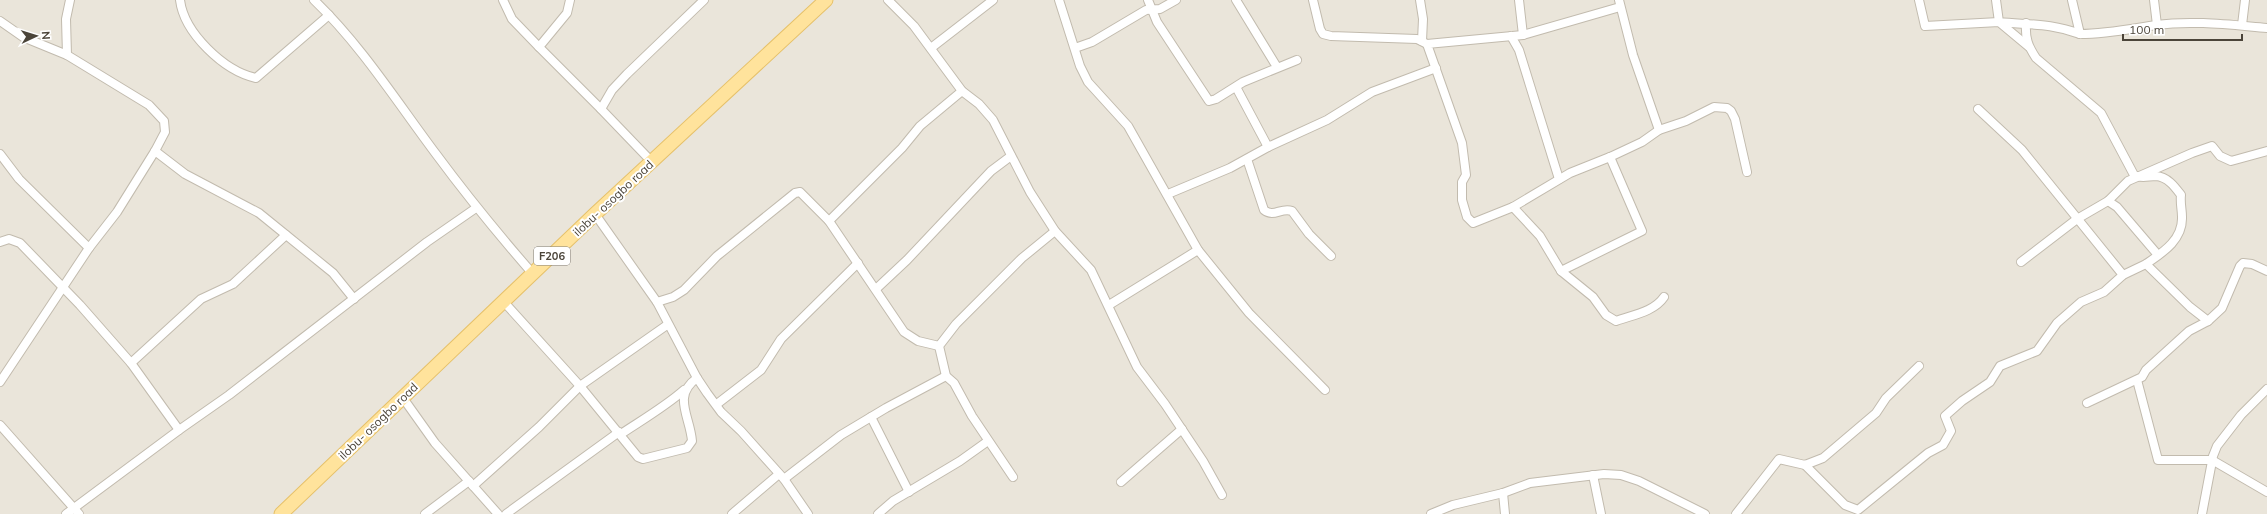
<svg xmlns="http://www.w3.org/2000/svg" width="2267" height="514" font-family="Mulish,sans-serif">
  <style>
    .residential { fill: #eae5da }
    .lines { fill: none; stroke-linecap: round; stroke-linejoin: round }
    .minor-casing { stroke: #c2bbae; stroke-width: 10 }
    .primary-casing { stroke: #e6c16a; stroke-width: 15 }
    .minor { stroke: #fff; stroke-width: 8 }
    .primary { stroke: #ffe39c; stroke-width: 13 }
    .labels { text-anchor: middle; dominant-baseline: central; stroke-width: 4; stroke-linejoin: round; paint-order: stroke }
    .shield { fill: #fff; stroke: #817c74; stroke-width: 1 }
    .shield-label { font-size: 11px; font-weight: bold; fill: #4b4439 }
    .street-label { font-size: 12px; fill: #4b4439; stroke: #fff }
  </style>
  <rect width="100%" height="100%" fill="#f6f3ec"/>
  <rect class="residential" x="0" y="0" width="2267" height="514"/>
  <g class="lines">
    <defs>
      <g id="minor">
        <path d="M180,0C184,33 224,71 256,78L329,15"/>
        <path d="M314,0C361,45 397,102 436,154C467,196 499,235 533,274"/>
        <path d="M503,0L512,19L539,47"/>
        <path d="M570,0L567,13L539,47L601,109"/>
        <path d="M888,0L914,26L962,91L979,104L993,120L1030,192L1055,231L1091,270L1137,367L1165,404L1203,461L1222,495"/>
        <path d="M1059,0L1080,66L1088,82L1128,126L1198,250L1249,313L1325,390"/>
        <path d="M1148,0L1157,22L1209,101L1216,99L1243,82L1297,60"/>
        <path d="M1236,0L1277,67"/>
        <path d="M1313,0L1320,29L1323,34L1331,36L1417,39L1427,44"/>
        <path d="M1420,0L1423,19L1422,41"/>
        <path d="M1519,0L1523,35"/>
        <path d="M1619,0L1633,55L1659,130"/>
        <path d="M1919,0L1925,26L1999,22L2029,47"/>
        <path d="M1996,0L1999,22C2029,25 2051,23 2080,34"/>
        <path d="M2072,0L2080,34C2106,34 2130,29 2156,25C2193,20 2231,25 2267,28"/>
        <path d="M2154,0L2157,25"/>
        <path d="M1620,7L1523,35L1427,44L1462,143L1466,175L1462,182V200L1467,217L1473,223L1513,207L1570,173L1610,157L1642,142L1659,130L1686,121L1714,107L1727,108L1731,111L1735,119L1747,172"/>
        <path d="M0,21L23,37L67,55"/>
        <path d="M2026,23C2025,38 2028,46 2036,58L2101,113L2134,175C2141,179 2148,176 2156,176C2168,177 2175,187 2181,195C2180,203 2182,209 2182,217C2183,240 2162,253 2146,264"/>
        <path d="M2242,25L2245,0"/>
        <path d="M1511,36L1519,50L1559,179"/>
        <path d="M931,48L993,0"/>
        <path d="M1075,48L1092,42L1146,10L1160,9L1176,0"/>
        <path d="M1236,87L1268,147"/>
        <path d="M1978,109L2022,150L2123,275"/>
        <path d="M155,151L185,174L259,213L333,273L354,299"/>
        <path d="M0,154L19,179L89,248"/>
        <path d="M1247,159L1264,210C1274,218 1281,207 1292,211L1309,234L1331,256"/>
        <path d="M652,162L601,109L612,90L627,74L704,0"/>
        <path d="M1168,194L1230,168L1268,147L1327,120L1372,92L1436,68"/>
        <path d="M2108,201L2117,207L2158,255"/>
        <path d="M1513,207L1540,236L1561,271L1593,297L1606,315L1616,321C1632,315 1654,312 1664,297"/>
        <path d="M595,214L657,302L697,378L707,393L721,412L741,431L784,479L808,514"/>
        <path d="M829,221L902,148L920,126L962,91"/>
        <path d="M0,242L9,239L20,243L80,305L131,363L179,430"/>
        <path d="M2021,262L2077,219L2108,201L2128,181L2192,153L2212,146L2220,156L2231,161L2267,151"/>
        <path d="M1561,271L1642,231L1610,157"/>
        <path d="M876,289L907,260L991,171L1011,156"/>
        <path d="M504,302L580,386L638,457L643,459L687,448L692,441C690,416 672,396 697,378"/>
        <path d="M657,302L673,297L684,290L717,256L795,193L800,192L829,221L904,332L918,341L939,346"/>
        <path d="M1109,305L1198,250"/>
        <path d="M131,363L201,299L233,284L286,235"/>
        <path d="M2137,380L2158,460H2212L2267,492"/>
        <path d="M0,382L89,248L117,212L155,151L165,132L164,121L149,105L67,55L66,19L70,0"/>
        <path d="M403,398L435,443L498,514"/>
        <path d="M2087,403L2142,377L2146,370L2189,331L2208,321"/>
        <path d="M717,404L761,370L781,339L858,263"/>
        <path d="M871,417L909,492"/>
        <path d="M0,425L79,514"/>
        <path d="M621,434C642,420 666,406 684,390"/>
        <path d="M1805,465L1845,505L1858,510L1928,453L1943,445L1951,431L1945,416L1962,401L1990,382L2000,366L2037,351L2057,323L2081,302L2104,292L2123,275L2146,264L2190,307L2208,321L2222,308L2240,266L2243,263L2252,264L2267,271"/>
        <path d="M1593,475L1601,514"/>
        <path d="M1013,477L972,416L954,383L946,376L939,346L956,324L1022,258L1055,231"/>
        <path d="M784,479L841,435L886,408L946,376"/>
        <path d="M1121,482L1182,429"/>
        <path d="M473,486L539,427L580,386L667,325"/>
        <path d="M1503,493L1505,514"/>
        <path d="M66,514L179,430L229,395L427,242L476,208"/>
        <path d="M425,514L469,481"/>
        <path d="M506,514L619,432"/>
        <path d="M732,514L779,474"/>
        <path d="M878,514L893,501L960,461L988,441"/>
        <path d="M1431,514L1453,505L1503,493L1530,483L1604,474L1621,475L1639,481L1705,514"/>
        <path d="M1736,514L1779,459L1805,465L1823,458L1876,413L1886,398L1919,366"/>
        <path d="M2202,514L2213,456L2217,446L2241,415L2267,389"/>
      </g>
      <path id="primary" d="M281,514L595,214L826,0"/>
    </defs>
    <use href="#minor" class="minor-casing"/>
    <use href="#primary" class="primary-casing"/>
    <use href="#minor" class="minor"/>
    <use href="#primary" class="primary"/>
  </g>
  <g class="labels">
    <rect class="shield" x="534" y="247" width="36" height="18" rx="3"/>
    <g class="shield-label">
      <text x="552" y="256">F206</text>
    </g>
    <g class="street-label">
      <text transform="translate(613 198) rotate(-43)">ilobu- osogbo road</text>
      <text transform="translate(378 421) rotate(-44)">ilobu- osogbo road</text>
    </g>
  </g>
  <g transform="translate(36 36) rotate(86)" stroke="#ffffff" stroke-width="3" paint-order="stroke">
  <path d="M0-3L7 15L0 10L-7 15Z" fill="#4b4439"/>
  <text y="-6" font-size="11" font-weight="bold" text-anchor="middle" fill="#4b4439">N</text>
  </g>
  <path d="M2123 34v6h119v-6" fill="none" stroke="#4b4439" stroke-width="2"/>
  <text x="2129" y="34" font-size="12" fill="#4b4439" stroke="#ffffff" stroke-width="3" paint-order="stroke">100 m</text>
</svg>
